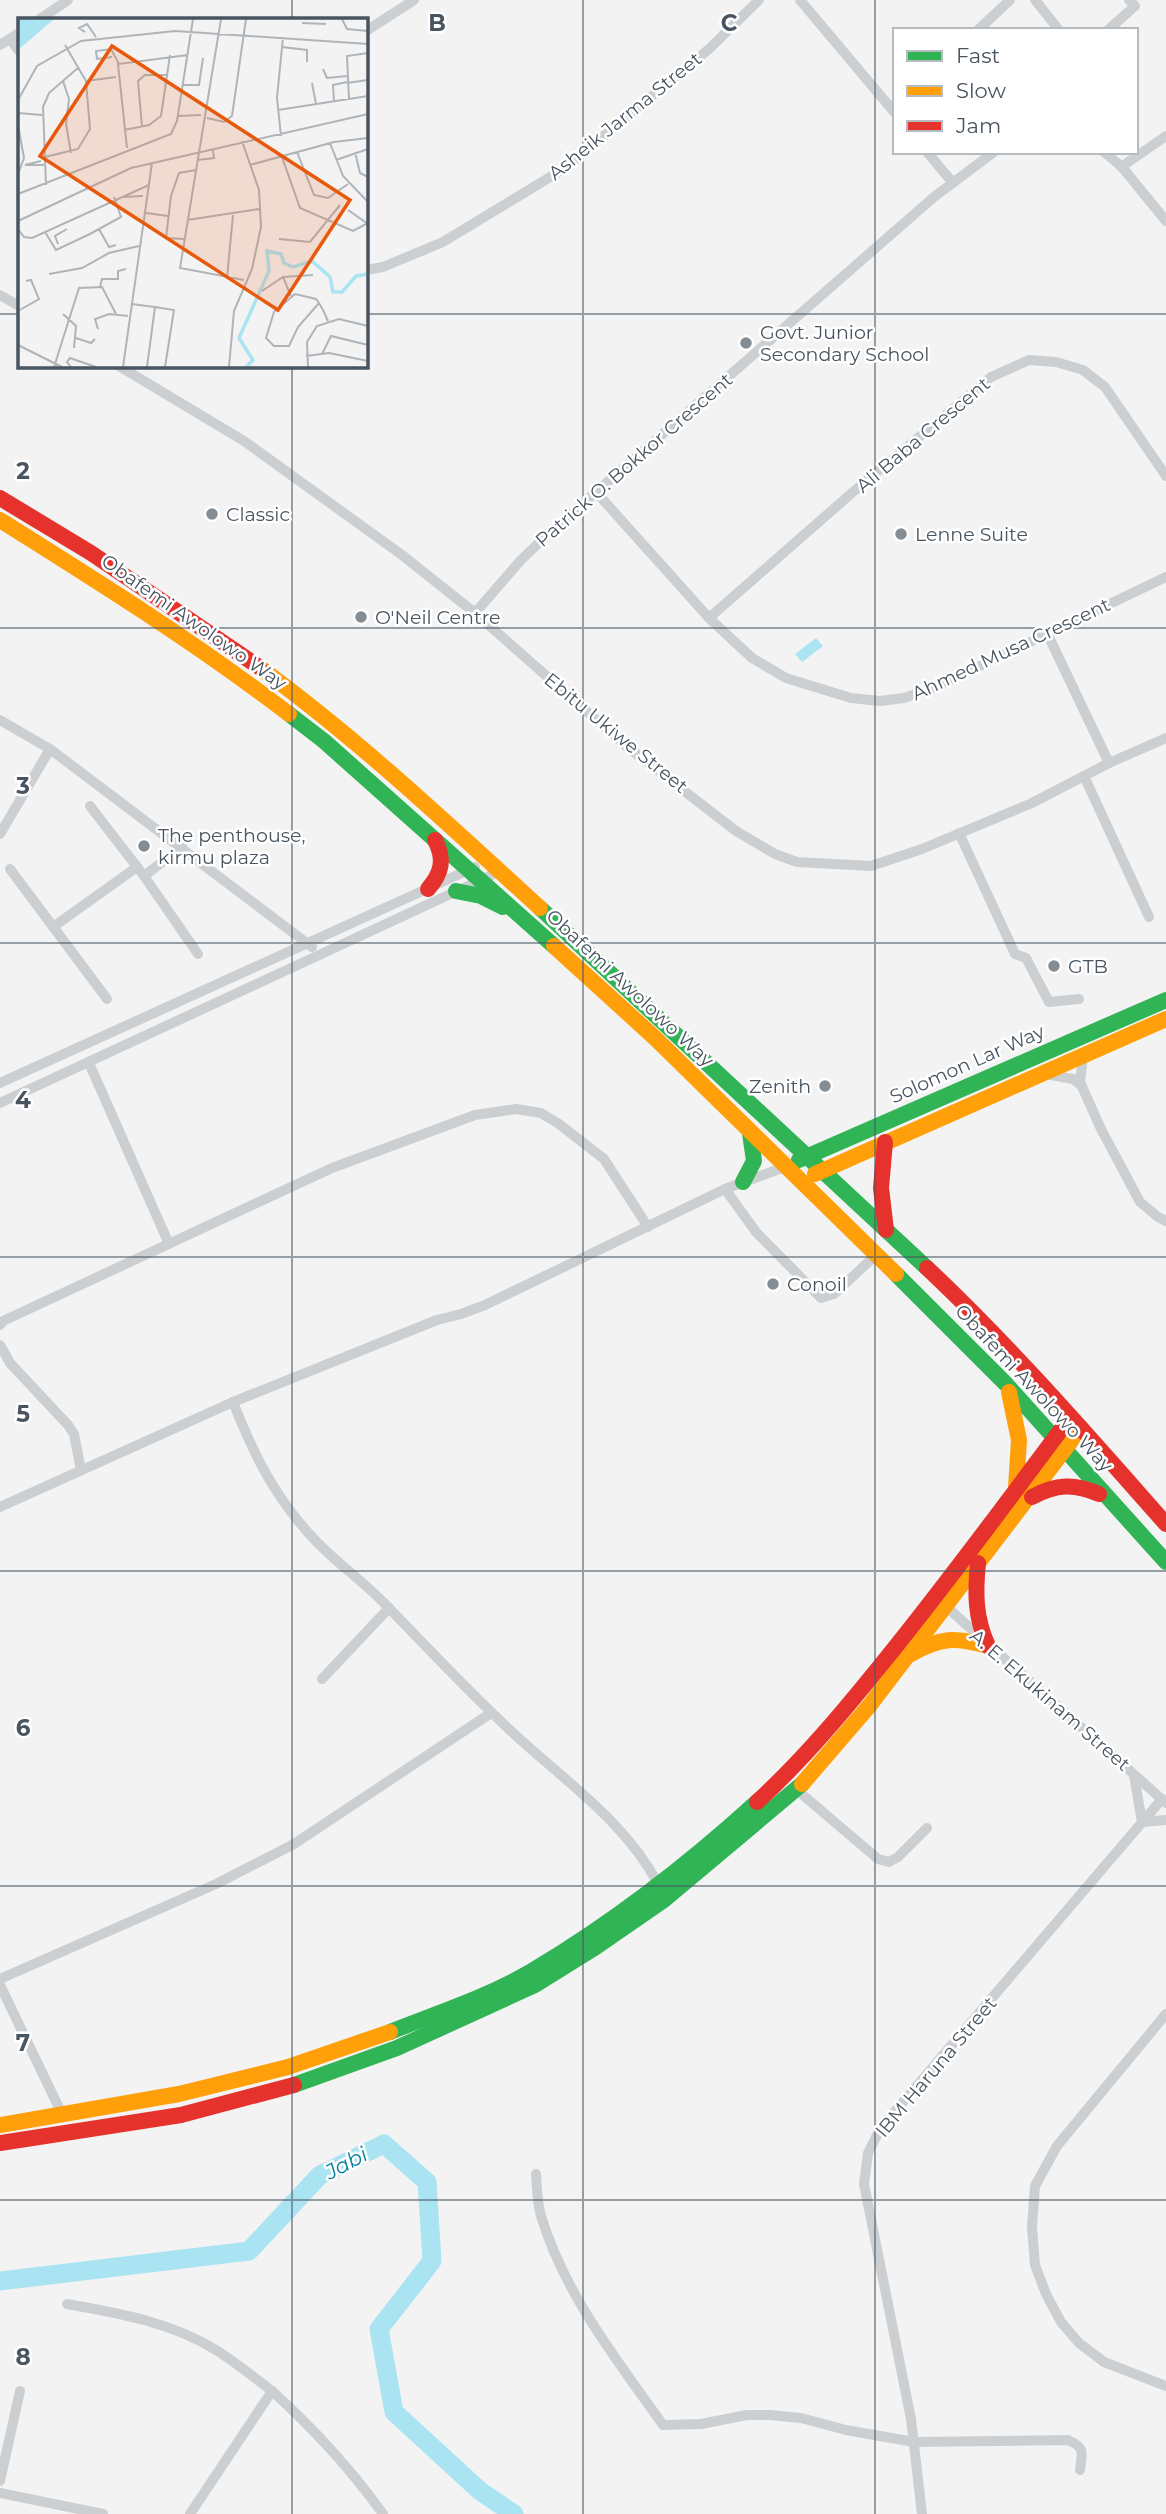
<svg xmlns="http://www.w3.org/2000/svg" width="1166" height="2514" font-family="Montserrat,sans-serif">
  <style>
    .water { fill: #aae4f2 }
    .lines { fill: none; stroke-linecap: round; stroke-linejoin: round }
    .river { stroke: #aae4f2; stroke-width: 19 }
    .street { stroke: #cccfd2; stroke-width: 10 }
    .fast { stroke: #30b455; stroke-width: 16 }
    .slow { stroke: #ff9f0a; stroke-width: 16 }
    .jam { stroke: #e5322d; stroke-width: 16 }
    .grid { fill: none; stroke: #485561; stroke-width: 2; stroke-opacity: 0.55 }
    .poi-dot { fill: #848c94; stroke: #fff; stroke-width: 2.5 }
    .labels { text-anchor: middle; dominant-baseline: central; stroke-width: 5; stroke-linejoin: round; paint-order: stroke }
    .street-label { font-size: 19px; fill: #485561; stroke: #fff }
    .poi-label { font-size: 19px; fill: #485561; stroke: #fff; text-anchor: start }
    .water-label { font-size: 21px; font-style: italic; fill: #0581a0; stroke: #fff }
    .inset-river { fill: none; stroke: #aae4f2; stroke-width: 3.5 }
    .inset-road { fill: none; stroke: #afb4b9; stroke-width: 2 }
    .view { fill: #e8590c; fill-opacity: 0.15; stroke: #e8590c; stroke-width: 3.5 }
    .inset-edge { fill: none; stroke: #485561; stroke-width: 3.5 }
    .grid-label { font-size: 23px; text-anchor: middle; font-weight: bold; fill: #485561; stroke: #fff; stroke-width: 5; stroke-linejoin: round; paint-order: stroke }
  </style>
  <rect width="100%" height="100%" fill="#f3f3f3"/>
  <path class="water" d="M816,638L823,646L802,662L795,654Z"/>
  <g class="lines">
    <path class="river" d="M0,2281L249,2251L320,2175L384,2144L427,2182L432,2261L379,2329L394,2412L480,2491L514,2514"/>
    <g class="street">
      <path d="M800,0L895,113"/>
      <path d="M1035,0L1059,30"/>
      <path d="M40,19L68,0"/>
      <path d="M978,30L1010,0"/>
      <path d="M1108,30L1135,6L1129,0"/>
      <path d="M366,31L414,0"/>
      <path d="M10,39L19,51"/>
      <path d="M0,45L19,33"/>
      <path d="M927,152L953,183"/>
      <path d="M1104,152L1122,167L1166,221"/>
      <path d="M1121,167L1166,136"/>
      <path d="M366,270L383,267L443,242L565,168L709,49L759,0"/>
      <path d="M0,295L19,306"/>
      <path d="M119,366L244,441L402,555L475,613L626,746L736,831L775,854L797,862L871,866L922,849L1032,803L1109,763L1166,738"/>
      <path d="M596,492L709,618L752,658L786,678L851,698L880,701L904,698L936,687L1166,577"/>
      <path d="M475,613L521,560L548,534L934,197L994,152"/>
      <path d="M709,618L853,492L991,377L1029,360L1056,362L1083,370L1105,387L1166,476"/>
      <path d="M1047,633L1109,763"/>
      <path d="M0,720L50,749L312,947"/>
      <path d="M1084,776L1149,917"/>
      <path d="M90,806L144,876L198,954"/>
      <path d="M959,833L1015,954L1026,958L1049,1002L1079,999"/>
      <path d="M0,834L50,749"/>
      <path d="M10,869L107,999"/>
      <path d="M144,876L182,847"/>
      <path d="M53,927L137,867"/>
      <path d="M1083,1057L1080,1082L1101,1129L1140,1202L1158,1217L1166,1221"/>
      <path d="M89,1063L169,1244"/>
      <path d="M1046,1074L1073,1079L1082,1086"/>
      <path d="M0,1083L475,867"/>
      <path d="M0,1103L500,871"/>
      <path d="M725,1189L756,1232L821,1298L834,1294L877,1254"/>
      <path d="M0,1325L3,1321L332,1168L475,1115L516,1109L541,1113L559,1124L604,1159L648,1227"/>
      <path d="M0,1345L10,1363L68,1425L74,1434L81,1470"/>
      <path d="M233,1402C254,1455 274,1496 313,1538C335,1562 362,1580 384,1603C430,1650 474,1698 523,1742C571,1785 628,1826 658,1884"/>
      <path d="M0,1507L233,1402L437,1320L461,1314L485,1305L725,1189L785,1167"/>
      <path d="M941,1602L1166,1803"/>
      <path d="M322,1679L389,1608"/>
      <path d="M1134,1775L1142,1822L1166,1820"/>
      <path d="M797,1790L878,1859L889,1862L898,1857L927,1828"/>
      <path d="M0,1979L216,1884L294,1844L491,1713"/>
      <path d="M0,1985L62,2114"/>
      <path d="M1166,2014L1057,2146L1035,2186L1032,2227L1035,2265L1046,2294L1061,2322L1079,2343L1104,2362L1166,2386"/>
      <path d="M536,2174C537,2187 537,2203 541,2216C565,2295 617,2360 663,2425L701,2424L747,2415H770L801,2418L846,2430L914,2442L1068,2440C1086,2448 1082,2452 1080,2470"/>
      <path d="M67,2304C118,2313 171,2322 216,2350C235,2362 254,2377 272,2391L190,2514"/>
      <path d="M272,2391C314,2429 350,2468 383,2514"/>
      <path d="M0,2481L20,2391"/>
      <path d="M0,2493L103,2514"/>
      <path d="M922,2514L911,2419L864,2184L868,2153L880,2129L1162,1799"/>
    </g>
    <g class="fast">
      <path d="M289,714L324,741L554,946"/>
      <path d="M456,891L481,896L503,907"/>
      <path d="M540,908L927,1268"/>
      <path d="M799,1160L1166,1000"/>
      <path d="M743,1182L754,1161L750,1133"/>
      <path d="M896,1274L1006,1384L1166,1562"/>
      <path d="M390,2032C437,2013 488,1997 532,1971C611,1924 690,1863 757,1802"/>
      <path d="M294,2085L397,2048L535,1985L596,1947L664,1900L802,1784"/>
    </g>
    <g class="slow">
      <path d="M0,520C99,582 196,643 289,714"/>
      <path d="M259,667C359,740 449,825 540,908"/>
      <path d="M554,946L655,1038L896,1274"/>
      <path d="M815,1174L1166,1019"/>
      <path d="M1009,1392L1019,1440L1016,1487"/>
      <path d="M911,1654C941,1637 955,1637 988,1646"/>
      <path d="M802,1784L870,1705L1081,1428"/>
      <path d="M0,2125L179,2094L288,2067L390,2032"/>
    </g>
    <g class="jam">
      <path d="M0,498L91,553L259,667"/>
      <path d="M428,889C442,873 445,859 435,840"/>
      <path d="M885,1142L881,1188L886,1230"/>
      <path d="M927,1268C1012,1348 1089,1437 1166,1524"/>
      <path d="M1032,1497C1056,1484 1074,1483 1099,1494"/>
      <path d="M978,1563C975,1593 975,1618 988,1646"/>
      <path d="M757,1802C806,1757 848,1706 889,1655C948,1582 1004,1506 1060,1431"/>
      <path d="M0,2143L181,2115L294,2085"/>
    </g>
  </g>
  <path class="grid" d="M292,0V19M583,0V2514M875,0V2514M0,314H19M366,314H1166M292,366V2514M0,628H1166M0,943H1166M0,1257H1166M0,1571H1166M0,1886H1166M0,2200H1166"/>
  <g class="poi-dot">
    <circle cx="746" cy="343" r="7"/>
    <circle cx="212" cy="514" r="7"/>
    <circle cx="901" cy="534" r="7"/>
    <circle cx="361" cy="617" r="7"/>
    <circle cx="144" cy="846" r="7"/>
    <circle cx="1054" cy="966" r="7"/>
    <circle cx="825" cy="1086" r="7"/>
    <circle cx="773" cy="1284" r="7"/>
  </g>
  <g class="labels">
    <g class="street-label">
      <text transform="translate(625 116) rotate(-39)">Asheik Jarma Street</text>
      <text transform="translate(923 435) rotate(-40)">Ali Baba Crescent</text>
      <text transform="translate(634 460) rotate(-41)">Patrick O. Bokkor Crescent</text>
      <text transform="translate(194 622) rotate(35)">Obafemi Awolowo Way</text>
      <text transform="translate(1011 649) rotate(-25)">Ahmed Musa Crescent</text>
      <text transform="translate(616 733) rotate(39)">Ebitu Ukiwe Street</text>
      <text transform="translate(630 988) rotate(43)">Obafemi Awolowo Way</text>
      <text transform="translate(967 1064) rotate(-24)">Solomon Lar Way</text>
      <text transform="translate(1034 1388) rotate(47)">Obafemi Awolowo Way</text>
      <text transform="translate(1050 1700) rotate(41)">A. E. Ekukinam Street</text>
      <text transform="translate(936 2067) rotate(-50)">IBM Haruna Street</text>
    </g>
    <g class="poi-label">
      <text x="760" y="332">Govt. Junior<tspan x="760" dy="22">Secondary School</tspan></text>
      <text x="226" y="514">Classic</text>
      <text x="915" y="534">Lenne Suite</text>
      <text x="375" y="617">O'Neil Centre</text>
      <text x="158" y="835">The penthouse,<tspan x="158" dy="22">kirmu plaza</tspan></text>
      <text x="1068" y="966">GTB</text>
      <text x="811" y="1086" text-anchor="end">Zenith</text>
      <text x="787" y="1284">Conoil</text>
    </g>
    <g class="water-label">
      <text transform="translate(346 2163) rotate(-28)">Jabi</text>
    </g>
  </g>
  <g transform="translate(18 18)">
    <rect width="350" height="350" fill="#f3f3f3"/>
    <path d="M0,1H36L0,32Z" fill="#aae4f2"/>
    <path class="inset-river" d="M228,349L235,342L221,320L251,253L249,233L263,236L266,245L275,249L294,243L312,259L315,274H324L338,258L350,256"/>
    <path class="inset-road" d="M203,1L162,250L226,262M324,1L329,11L350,13M284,5L308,6M67,14L61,10L69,6L78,19M264,29L289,32V44M94,39L79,41L78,33L93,31L101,46M305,51L309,60L329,58M45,63L51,81L48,106L53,135M68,63L98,59M294,65L298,86M329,65L350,62M165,67H181L185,40M331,81L329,38L350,35M0,82L19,48L63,23L157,13L350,26M316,83L315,67L329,64M260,92L350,78M0,95L24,97M160,98L183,97M189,100L206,104L214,98L228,1M0,107L6,140L0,156M124,109L120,63L127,57H149M106,112L131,107L143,98L152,37M263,118L259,80L265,19M312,125L325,158L350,184M109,130L100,46L170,37M279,134L296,177L310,180L330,166M337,134L342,155L350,159M27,139L60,131L72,111L68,63L47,27M264,139L282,190L335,213L350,205M179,142L196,140L195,132M318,142L350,131M23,143L7,147H26M232,147L316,124L350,120M28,167L25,89L31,75L61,49M0,176L153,116L159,103L175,1M104,179L125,178M330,192L350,206M128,195L150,198M169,202L241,191M0,203L113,150L350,96M0,211L6,219L14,220L131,167M81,211L91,229L98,227M27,214L38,232L72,216L103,199L96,179M166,221L148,220L153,178L161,155L178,152M261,221L292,224L322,187M40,226L37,218L49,211M31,256L64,250L91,235L121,228M265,259L295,257M209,260L215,197M82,269L84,261H100V253L108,251M244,273L265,259L273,278M301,285L280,309L271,328H256L248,320L256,294L277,276L298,281L301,285L305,292L310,303M114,286L137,289L129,349M137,289L156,292L147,349M0,293L21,281L13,262L8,263M45,296L58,308L56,330M80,311L77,301L91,296L110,298M58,320L73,325L77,321M0,327L44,349M304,336L313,318L350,327M288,338L311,335L350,343M36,349L61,270L84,269L98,296M53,349L49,344L52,340L78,349M105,349L134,145M211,349L216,293L234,251L243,209L241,172L224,123M290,349L289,324L299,308L321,301L350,308"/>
    <path class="view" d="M94,28L332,182L260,292L22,138Z"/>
    <rect width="350" height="350" class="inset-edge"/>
  </g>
  <g class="grid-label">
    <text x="437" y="31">B</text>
    <text x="729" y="31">C</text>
    <text x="23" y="479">2</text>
    <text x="23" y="794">3</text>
    <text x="23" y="1108">4</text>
    <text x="23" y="1422">5</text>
    <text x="23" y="1736">6</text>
    <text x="23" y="2051">7</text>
    <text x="23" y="2365">8</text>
  </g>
  <rect x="893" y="28" width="245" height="126" fill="#ffffff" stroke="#b6bbc0" stroke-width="2"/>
  <rect x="907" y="51" width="35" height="10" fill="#30b455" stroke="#b6bbc0" stroke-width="2"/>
  <text x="956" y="63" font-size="21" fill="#485561">Fast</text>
  <rect x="907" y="86" width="35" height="10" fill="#ff9f0a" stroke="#b6bbc0" stroke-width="2"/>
  <text x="956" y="98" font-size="21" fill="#485561">Slow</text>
  <rect x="907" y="121" width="35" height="10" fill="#e5322d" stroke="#b6bbc0" stroke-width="2"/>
  <text x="956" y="133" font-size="21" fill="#485561">Jam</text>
</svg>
